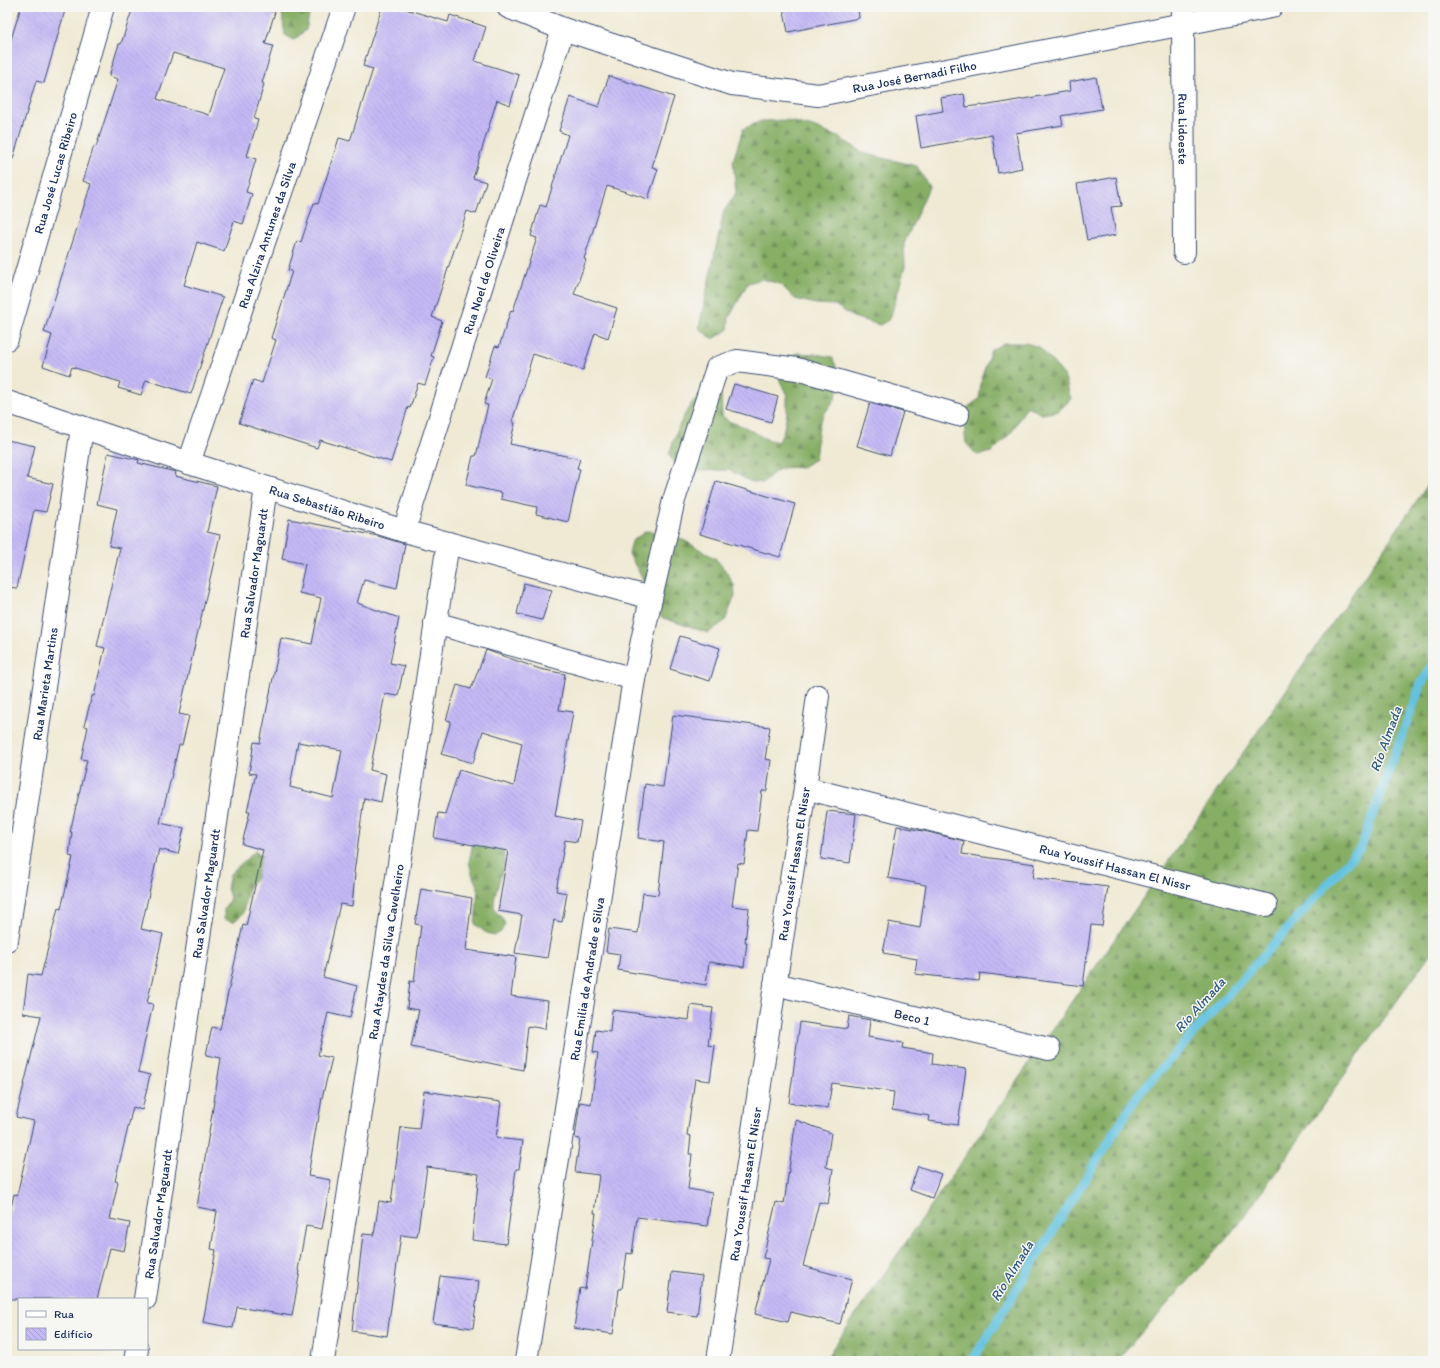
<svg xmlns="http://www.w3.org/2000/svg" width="1440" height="1368" font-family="Itim,sans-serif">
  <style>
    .forest { fill: url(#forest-firs); stroke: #506e62 }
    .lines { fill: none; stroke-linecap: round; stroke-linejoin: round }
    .stream { stroke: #62c2e1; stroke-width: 9 }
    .building { fill: url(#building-back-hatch); fill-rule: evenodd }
    .minor-casing { stroke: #3b4b70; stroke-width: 24 }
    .minor { stroke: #fff; stroke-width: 22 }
    .labels { text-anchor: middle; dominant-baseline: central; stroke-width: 3; stroke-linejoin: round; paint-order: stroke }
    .street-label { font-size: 13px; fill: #1b2f5e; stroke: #f6f6f2 }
    .water-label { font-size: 14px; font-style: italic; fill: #305b85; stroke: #f6f6f2 }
  </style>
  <defs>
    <pattern id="forest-firs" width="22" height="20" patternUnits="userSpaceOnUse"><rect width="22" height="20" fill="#86ae65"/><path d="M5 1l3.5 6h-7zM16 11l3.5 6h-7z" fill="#6d8e56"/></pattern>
    <pattern id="building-back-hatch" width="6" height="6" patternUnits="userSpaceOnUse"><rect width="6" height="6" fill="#c4b9f5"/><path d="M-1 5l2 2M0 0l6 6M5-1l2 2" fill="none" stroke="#a89fd4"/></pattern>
  </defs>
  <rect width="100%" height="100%" fill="#f6f6f2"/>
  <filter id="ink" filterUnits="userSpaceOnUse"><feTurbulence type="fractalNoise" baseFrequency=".025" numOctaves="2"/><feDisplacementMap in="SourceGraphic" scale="8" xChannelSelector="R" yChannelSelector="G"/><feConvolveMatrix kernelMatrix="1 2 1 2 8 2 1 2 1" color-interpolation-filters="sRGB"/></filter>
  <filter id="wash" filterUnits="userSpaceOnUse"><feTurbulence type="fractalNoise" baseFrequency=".012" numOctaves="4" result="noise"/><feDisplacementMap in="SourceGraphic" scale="16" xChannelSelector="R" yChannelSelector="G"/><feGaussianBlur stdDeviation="0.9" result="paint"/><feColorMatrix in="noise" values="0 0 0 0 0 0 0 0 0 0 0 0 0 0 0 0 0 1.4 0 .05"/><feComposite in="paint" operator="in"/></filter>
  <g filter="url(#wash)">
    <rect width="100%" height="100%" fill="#f0ead4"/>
    <g class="forest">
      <path d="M281,7H312L310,10L306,30L294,40L285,35Z"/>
      <path d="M786,120L813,127L838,137L866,154L917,166L929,187L904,244L905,267L890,319L880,325L853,317L835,305L816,304L795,299L780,284L762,279L748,283L729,318L728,330L713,339L699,328L706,293L724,211L736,193L733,161L743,129L761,121Z"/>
      <path d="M1004,343H1026L1039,347L1064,375L1071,399L1059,411L1042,414L1027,406L1011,433L992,452L977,455L966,443L964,426L968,407L979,399L982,376L991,350Z"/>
      <path d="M797,353L815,354L832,357L841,377L835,399L824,414L819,425L815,459L801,468C780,466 778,468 763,483L751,482L729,470L692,471L676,467L669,454C678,427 688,397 715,383L721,396L722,415L728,421L745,427L764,438L777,442L783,434L787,412V396L780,381L778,368L788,357Z"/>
      <path d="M1433,477V950L1237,1227L1116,1361H824Z"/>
      <path d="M646,531L671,533L715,558L725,570L734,585L735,596L725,621L708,633L663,618L651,609L642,578L629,554L632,541Z"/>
      <path d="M504,841V865L495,896L494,906L496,912L501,916L505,924L501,932L494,936L485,932L475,924L478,888L473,877L469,862L473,843Z"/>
      <path d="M255,851L262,855L264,869L248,888L243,914L233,922L224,919V909L230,898L227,888L230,874Z"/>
    </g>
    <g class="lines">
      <path class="stream" d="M972,1361L1137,1096L1361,847L1421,684L1433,665"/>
    </g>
    <g id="blocks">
      <g class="building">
        <path d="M21,7H66L44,83L36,81L13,159L7,158V52Z"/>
        <path d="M133,7H260L275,12L265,44L273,46L262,83L264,84L254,119L258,120L247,156L256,159L246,192L252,194L243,224L234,221L224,251L197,242L184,285L223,297L191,394L146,380L141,395L118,388L120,382L72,367L69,375L43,366L52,335L44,332L91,184L83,181L94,146L96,147L118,79L109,76L119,44H121ZM173,53L224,68L209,115L157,99Z"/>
        <path d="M382,7H399L448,22L450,15L486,27L475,61L519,75L510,105L497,100L473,178L486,182L476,214L467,211L432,317L442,321L431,356L434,357L425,385L418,383L410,408L408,407L391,462L320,440L317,448L239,423L253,380L262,383L276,340L271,338L292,271L288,270L297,241L301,242L314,203L318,204L339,138L350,141L373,69L363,66Z"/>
        <path d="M783,7H858L859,18L788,32Z"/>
        <path d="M609,76L674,97L652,167L658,169L648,199L607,186L584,259L586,260L574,294L617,308L608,338L595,333L583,370L533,354L512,422L515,423L510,444L580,459L577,468L580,469L568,522L536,514L537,507L501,499L502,493L466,485L473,456H476L488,405L484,404L492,379L485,377L495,346L499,347L511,310L513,311L537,238L531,236L540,205L546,207L568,135L559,131L570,97L599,107Z"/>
        <path d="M1096,77L1102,109L1061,116L1063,125L1016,133L1022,168L998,173L992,135L921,148L916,116L943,111L941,98L964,94L966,107L982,105L983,106L1070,91L1069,82Z"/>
        <path d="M1116,177L1121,206L1111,207L1116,235L1087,240L1077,184Z"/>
        <path d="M734,384L778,397L771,422L726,409Z"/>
        <path d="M870,403L903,412L890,456L857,446Z"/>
        <path d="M7,440L35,446L27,478L53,484L46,512L34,510L17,588L7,587Z"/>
        <path d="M108,453L139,460L138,463L176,472L175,476L217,486L207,532L220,535L179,714L189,716L182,745H179L160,823L184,828L178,854L159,849L141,929L163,934L147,1003L153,1004L138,1072L150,1075L142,1110L133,1107L115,1181L118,1182L110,1219L130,1223L124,1251L110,1248L97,1299H7V1226L14,1194L17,1195L34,1121L16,1117L41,1016L23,1013L28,974L41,976L58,908L61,909L73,857L69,856L72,832H70L87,760L81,759L88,727L84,726L92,696H94L105,648L97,646L120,548L109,546L117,509L97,504Z"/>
        <path d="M716,481L795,504L780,557L700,534Z"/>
        <path d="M289,519L378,536L405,544L397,588L364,580L357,603L399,618L390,663L404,666L398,696L385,694L370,770L386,774L381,802L364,798L354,873L355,874L352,906L340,904L323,977L357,986L350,1018L328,1013L318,1055L332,1058L322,1098L318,1122H317L308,1176L331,1180L322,1229L306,1226L298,1270L300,1271L292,1316L237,1307L233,1328L203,1322L216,1250L211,1249L217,1211L197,1207L221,1058L206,1055L212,1027L220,1029L243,925L246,926L263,850L242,844L250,811H247L256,774L249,773L254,742L260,743L281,638L312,644L321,598L299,593L305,564L282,559ZM298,742L342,750L333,798L290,787Z"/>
        <path d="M524,583L552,590L542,620L517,614Z"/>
        <path d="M680,636L720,648L710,681L670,669Z"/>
        <path d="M486,650L540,669L565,674L559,710L573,712L555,816L581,821L577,842L565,840L556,891L567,893L562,922L554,920L547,958L515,953L522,915L498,911L508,851L434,838L438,813L445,814L459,770L514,786L522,743L483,731L473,763L441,754L451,721L446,720L457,685L471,689Z"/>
        <path d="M673,715L770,727L765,759L771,760L767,791H762L757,831L748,830L744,864L738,863L732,906L749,908L745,942H747L744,967L709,962L706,985L618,970L620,954L606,952L609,929L638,933L643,893L658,895L664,842L638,838L645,784L663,787Z"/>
        <path d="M827,811L856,814L850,863L821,859Z"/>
        <path d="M897,826L928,832L964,841L962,854L1035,864L1033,878L1108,887L1102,926L1091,925L1083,986L980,973L979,981L915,974L917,959L883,953L889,922L920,928L926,885L888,878Z"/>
        <path d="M421,889L472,898L466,950L516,957L511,996L548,1001L545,1029L528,1026L523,1070L411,1047L419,1010L407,1008L410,981L414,982L421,925L415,924Z"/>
        <path d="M691,1005L713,1008L708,1045L715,1046L710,1081L695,1079L687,1135L691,1136L689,1154H692L688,1189L712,1193L707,1226L637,1217L632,1254L627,1253L622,1289H619L613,1334L574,1328L580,1288L585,1289L596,1213H594L599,1175L575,1172L580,1139L575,1138L580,1102L591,1104L598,1053L593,1052L596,1030L610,1032L612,1010L689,1020Z"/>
        <path d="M849,1016L870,1020L868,1037L903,1043L902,1048L933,1053L932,1064L966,1069L958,1125L929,1121L930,1116L892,1110L894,1092L832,1083L828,1108L789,1103L800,1022L847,1029Z"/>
        <path d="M424,1091L501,1102L496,1138L523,1141L519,1169H516L506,1244L472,1240L479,1174L427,1167L417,1237L401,1235L387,1336L352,1331L363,1234L374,1235L379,1201L391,1203L401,1127L419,1129Z"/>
        <path d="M796,1120L831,1133L826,1167L833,1169L828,1204L819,1202L803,1266L852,1279L840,1324L791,1312L788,1322L755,1314L769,1259L763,1258L776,1202L784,1204Z"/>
        <path d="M918,1166L941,1174L932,1198L910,1190Z"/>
        <path d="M672,1272L702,1276L697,1316L667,1312Z"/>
        <path d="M440,1276L479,1281L473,1328L433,1323Z"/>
      </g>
    </g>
  </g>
  <g filter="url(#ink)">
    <use href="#blocks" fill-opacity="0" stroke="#3b4b70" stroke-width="1"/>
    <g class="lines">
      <defs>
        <g id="minor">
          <path id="s1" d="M508,7L563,29L732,84L818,95L1271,7"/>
          <path id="s2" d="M1183,7L1184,252"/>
          <path id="s3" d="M7,339L103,7"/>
          <path id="s4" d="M7,402L189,463L404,531L651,598"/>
          <path id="s5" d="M189,463L344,7"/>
          <path id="s6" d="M404,531L563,29"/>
          <path d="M435,623L634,679"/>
          <path id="s7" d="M805,788L1266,905"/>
          <path id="s8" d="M7,940L82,428"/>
          <path id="s9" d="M775,984L1049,1049"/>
          <path id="s10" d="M145,1299L266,488"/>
          <path d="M135,1361L137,1349"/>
          <path id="s11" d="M323,1361L448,543"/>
          <path id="s12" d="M526,1361L634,679L651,598L674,500L717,368L737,361L797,369L958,415"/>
          <path id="s13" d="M718,1361L805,788L818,696"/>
        </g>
      </defs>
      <use href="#minor" class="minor-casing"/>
      <use href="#minor" class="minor"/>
    </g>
  </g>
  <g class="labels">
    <g class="street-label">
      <text stroke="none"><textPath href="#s1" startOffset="422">Rua José Bernadi Filho</textPath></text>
      <text stroke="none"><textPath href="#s2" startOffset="122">Rua Lidoeste</textPath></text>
      <text stroke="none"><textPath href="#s3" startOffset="173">Rua José Lucas Ribeiro</textPath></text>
      <text stroke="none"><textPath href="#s5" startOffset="241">Rua Alzira Antunes da Silva</textPath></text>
      <text stroke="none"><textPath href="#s6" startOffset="263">Rua Noel de Oliveira</textPath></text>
      <text stroke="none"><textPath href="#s4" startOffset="337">Rua Sebastião Ribeiro</textPath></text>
      <text stroke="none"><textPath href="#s10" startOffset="734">Rua Salvador Maguardt</textPath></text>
      <text stroke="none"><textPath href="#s8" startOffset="259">Rua Marieta Martins</textPath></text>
      <text stroke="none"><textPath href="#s7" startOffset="320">Rua Youssif Hassan El Nissr</textPath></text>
      <text stroke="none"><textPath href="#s13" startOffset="503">Rua Youssif Hassan El Nissr</textPath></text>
      <text stroke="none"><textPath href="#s10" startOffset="410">Rua Salvador Maguardt</textPath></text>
      <text stroke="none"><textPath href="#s11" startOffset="414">Rua Ataydes da Silva Cavelheiro</textPath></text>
      <text stroke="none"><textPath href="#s12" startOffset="387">Rua Emilia de Andrade e Silva</textPath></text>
      <text stroke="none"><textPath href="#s9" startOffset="141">Beco 1</textPath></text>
      <text stroke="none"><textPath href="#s13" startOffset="179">Rua Youssif Hassan El Nissr</textPath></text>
      <text stroke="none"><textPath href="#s10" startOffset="86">Rua Salvador Maguardt</textPath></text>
    </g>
    <g class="water-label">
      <text transform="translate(1386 739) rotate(-70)">Río Almada</text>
      <text transform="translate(1200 1005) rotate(-48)">Río Almada</text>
      <text transform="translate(1012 1271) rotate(-58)">Río Almada</text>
    </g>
  </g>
  <rect width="1440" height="1368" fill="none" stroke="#f6f6f2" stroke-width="24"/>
  <rect x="18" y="1298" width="130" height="52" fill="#f6f6f2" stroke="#9ea6b7"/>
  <rect x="26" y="1311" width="20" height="6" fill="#ffffff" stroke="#9ea6b7"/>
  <text x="54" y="1318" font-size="12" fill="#1b2f5e">Rua</text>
  <rect x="26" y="1328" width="20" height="12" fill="url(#building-back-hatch)" stroke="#9ea6b7"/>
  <text x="54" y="1338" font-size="12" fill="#1b2f5e">Edifício</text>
</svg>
